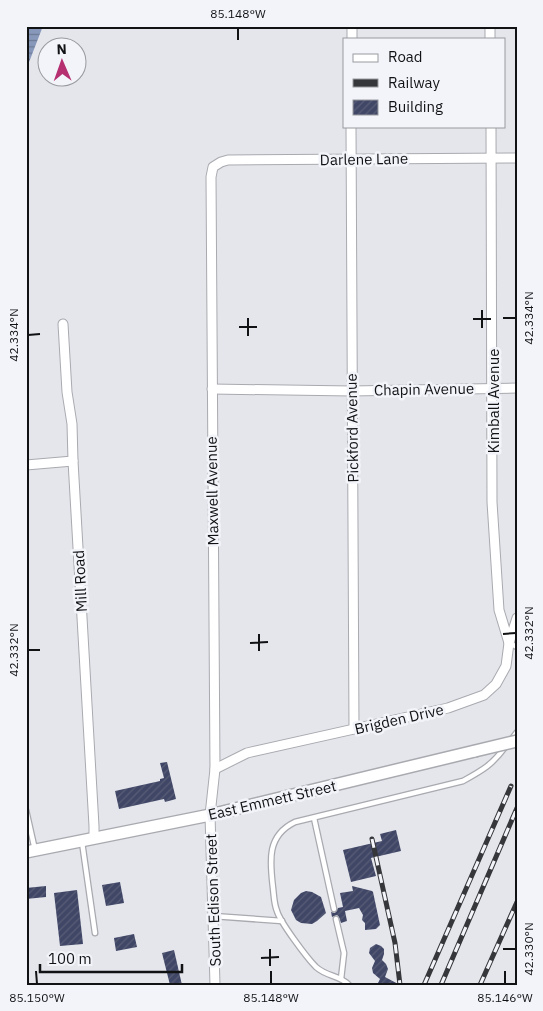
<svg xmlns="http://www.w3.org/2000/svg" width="543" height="1011" font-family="'IBM Plex Sans',sans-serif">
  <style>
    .water { fill: url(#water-rules) }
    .building { fill: url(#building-hatch) }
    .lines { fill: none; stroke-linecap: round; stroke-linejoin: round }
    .service-casing { stroke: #a9aab0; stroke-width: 7 }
    .minor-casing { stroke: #a9aab0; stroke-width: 11 }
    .tertiary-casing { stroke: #a9aab0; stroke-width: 14 }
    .service { stroke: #fff; stroke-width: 4.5 }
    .minor { stroke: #fff; stroke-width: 9 }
    .tertiary { stroke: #fff; stroke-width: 11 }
    .rail-casing { stroke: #36373a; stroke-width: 5 }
    .rail { stroke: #f2f4fa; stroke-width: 3; stroke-dasharray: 9; stroke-linecap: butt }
    .tertiary-bridge-casing { stroke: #a9aab0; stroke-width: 14; stroke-linecap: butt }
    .tertiary-bridge { stroke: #fff; stroke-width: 11 }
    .ticks { fill: none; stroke: #111214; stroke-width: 2 }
    .labels { text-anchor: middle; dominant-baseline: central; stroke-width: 5; stroke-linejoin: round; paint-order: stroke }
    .street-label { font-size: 15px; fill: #111214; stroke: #f2f4fa }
    .neatline { fill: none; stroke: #111214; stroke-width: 2 }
    .ticks-label { font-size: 12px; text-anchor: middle; fill: #111214 }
  </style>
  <defs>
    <pattern id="water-rules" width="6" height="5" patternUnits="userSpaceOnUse" patternTransform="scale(1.25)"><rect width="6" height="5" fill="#8798ba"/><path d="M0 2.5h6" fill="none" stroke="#6d7b96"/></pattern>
    <pattern id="building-hatch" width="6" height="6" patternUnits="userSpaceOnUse" patternTransform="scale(1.25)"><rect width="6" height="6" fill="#404666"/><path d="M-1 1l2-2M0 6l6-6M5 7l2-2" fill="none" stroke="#585d76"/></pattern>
  </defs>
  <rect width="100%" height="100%" fill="#e5e6ec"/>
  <path class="water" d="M26,26H43L26,70Z"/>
  <g class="building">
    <path d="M167,762L176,799L165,802L164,799L119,809L115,791L160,781V779L164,778L160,763Z"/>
    <path d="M396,830L401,851L371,858L376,876L351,882L343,850L382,841L380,834Z"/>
    <path d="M120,882L124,903L106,906L102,885Z"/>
    <path d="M46,886V897L26,899V888Z"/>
    <path d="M352,886L372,891L373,892L380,925L376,929L365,930V923L362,920L363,915L359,908L345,911L347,921L341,923L339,917L337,915L332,917L331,912L335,913L338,908L343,907L340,893L353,891Z"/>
    <path d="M77,890L83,944L60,946L54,893Z"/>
    <path d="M306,891L312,892L321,897L326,913L317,921L312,924L301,923L296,920L291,910L294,900L301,893Z"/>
    <path d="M134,934L137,947L116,951L114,938Z"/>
    <path d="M376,944L381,946L384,949V954L382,960L386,964L388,969L385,977L400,985H377L380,979L373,973L372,968L375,961L369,953L370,948Z"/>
    <path d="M174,950L182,985H170L162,953Z"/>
  </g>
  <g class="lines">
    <defs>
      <g id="service">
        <path d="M509,643L517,647"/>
        <path d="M511,740L517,732"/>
        <path d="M26,810L35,850"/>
        <path d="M314,818L334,909"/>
        <path d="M82,842L95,933"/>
        <path d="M213,916L282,921"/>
        <path d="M336,919L344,953L341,979"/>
        <path d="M349,985C340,975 327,977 316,967C307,958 280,922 277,911C274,904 274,896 273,888C270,862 266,836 295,822L463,781C483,770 492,765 506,746"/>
      </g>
      <g id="minor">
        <path d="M490,26V39"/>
        <path d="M352,39V26"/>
        <path d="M351,126L354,729"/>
        <path d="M491,126L492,502L499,610L509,643"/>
        <path d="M63,324L67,392L72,424L73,461L94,826V838"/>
        <path d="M212,389L351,391L517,388"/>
        <path d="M26,465L73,461"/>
        <path d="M215,769L247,753L448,708L484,695L496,684L506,666L509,643L517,618"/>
        <path d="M215,985L210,815L215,769L211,177L213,167L221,162L228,160L517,158"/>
      </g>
      <path id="tertiary" d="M26,852L210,815L475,751"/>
    </defs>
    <use href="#service" class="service-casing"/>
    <use href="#minor" class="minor-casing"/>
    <use href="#tertiary" class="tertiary-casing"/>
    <use href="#service" class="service"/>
    <use href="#minor" class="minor"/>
    <use href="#tertiary" class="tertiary"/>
    <defs>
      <g id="rail">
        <path d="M372,839L395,943L400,985"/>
        <path d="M424,985L511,786"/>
        <path d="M441,985L517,808"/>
        <path d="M480,985L517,902"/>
      </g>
    </defs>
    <use href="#rail" class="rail-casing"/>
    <use href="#rail" class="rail"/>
    <defs>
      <path id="tertiary-bridge" d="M475,751L517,741"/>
    </defs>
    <use href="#tertiary-bridge" class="tertiary-bridge-casing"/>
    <use href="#tertiary-bridge" class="tertiary-bridge"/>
  </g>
  <path class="ticks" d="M238,28V40M482,310V328M248,318V336M503,318H516M473,319H491M239,327H257M28,335L40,334M259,634V651M503,634L516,633M250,643L268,642M28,650H40M270,949V966M503,949H516M261,958L279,957M36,971L37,984M271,971V984M505,971V984"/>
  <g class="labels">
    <g class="street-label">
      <text transform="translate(364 159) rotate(-1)">Darlene Lane</text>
      <text transform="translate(424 389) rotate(-1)">Chapin Avenue</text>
      <text transform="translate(493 401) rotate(-90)">Kimball Avenue</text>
      <text transform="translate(352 428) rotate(-91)">Pickford Avenue</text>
      <text transform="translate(212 491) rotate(-91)">Maxwell Avenue</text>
      <text transform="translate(80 581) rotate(-93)">Mill Road</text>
      <text transform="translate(399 719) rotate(-13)">Brigden Drive</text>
      <text transform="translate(272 800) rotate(-13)">East Emmett Street</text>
      <text transform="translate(213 900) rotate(-92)">South Edison Street</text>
    </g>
  </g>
  <rect width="543" height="1011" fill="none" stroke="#f2f4fa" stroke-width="55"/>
  <rect x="343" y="38" width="162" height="90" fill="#f2f4fa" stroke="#989a9e"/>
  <rect x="353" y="54" width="25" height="8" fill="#ffffff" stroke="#989a9e"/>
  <text x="388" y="62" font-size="15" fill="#111214">Road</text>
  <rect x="353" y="79" width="25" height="8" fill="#36373a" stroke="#989a9e"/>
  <text x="388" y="88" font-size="15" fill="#111214">Railway</text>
  <rect x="353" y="100" width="25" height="15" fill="url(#building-hatch)" stroke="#989a9e"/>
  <text x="388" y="112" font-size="15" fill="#111214">Building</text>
  <g transform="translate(62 62) rotate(358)"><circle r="24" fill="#f2f4fa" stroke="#989a9e"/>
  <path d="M0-4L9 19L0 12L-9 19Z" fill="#b52f71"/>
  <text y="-8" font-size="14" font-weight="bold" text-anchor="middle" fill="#111214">N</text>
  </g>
  <path d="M40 964v8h142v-8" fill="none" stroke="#111214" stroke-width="2.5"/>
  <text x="48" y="964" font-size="15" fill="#111214" stroke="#f2f4fa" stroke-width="4" paint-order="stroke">100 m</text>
  <rect x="28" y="28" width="488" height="956" class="neatline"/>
  <g class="ticks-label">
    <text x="238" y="18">85.148°W</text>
    <text transform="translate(529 318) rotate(-90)" y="4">42.334°N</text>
    <text transform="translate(14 335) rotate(-90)" y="4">42.334°N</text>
    <text transform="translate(529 633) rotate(-90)" y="4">42.332°N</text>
    <text transform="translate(14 650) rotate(-90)" y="4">42.332°N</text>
    <text transform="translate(529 949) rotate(-90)" y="4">42.330°N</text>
    <text x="37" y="1002">85.150°W</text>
    <text x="271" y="1002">85.148°W</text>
    <text x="505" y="1002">85.146°W</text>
  </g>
</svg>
